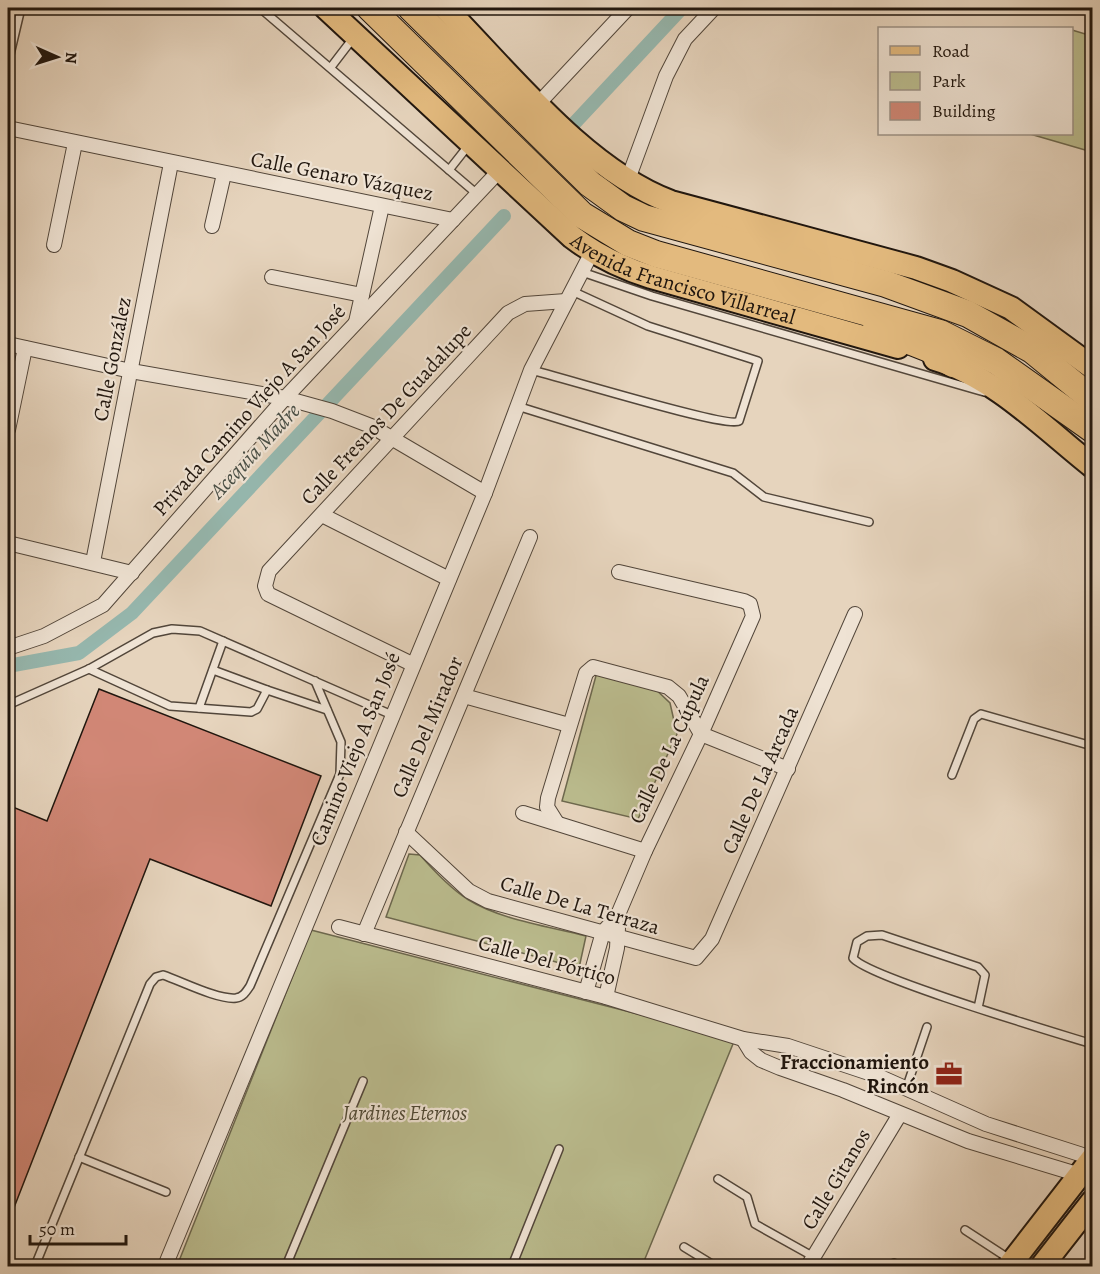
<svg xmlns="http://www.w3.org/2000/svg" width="1100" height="1274" font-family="Alegreya,serif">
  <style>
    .green { fill: #babb8d; stroke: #6d684e; stroke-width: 1.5 }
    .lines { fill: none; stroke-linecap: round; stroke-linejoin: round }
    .canal { stroke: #96b8af; stroke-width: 14 }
    .building { fill: #d18776; stroke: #20160e; stroke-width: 1.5 }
    .lane-casing { stroke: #52463a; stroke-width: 10 }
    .street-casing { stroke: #52463a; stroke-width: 16 }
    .primary-casing { stroke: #20160e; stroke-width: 26 }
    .highway-casing { stroke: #20160e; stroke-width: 28 }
    .lane { stroke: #efe3d4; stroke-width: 7 }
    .street { stroke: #efe3d4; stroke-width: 14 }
    .primary { stroke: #e3ba7e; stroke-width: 22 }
    .highway { stroke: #e3ba7e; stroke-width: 26 }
    .labels { text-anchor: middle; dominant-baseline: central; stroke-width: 4.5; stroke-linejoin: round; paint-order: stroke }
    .street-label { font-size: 21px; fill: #20160e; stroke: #efe3d4 }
    .poi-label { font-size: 21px; font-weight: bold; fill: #20160e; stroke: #efe3d4; text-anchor: end }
    .park-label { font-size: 21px; font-style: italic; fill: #4e4834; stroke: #efe3d4 }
    .water-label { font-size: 22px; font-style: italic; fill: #494f46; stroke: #efe3d4 }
  </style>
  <rect width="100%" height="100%" fill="#e6d4bd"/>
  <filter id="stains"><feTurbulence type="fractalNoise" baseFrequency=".00333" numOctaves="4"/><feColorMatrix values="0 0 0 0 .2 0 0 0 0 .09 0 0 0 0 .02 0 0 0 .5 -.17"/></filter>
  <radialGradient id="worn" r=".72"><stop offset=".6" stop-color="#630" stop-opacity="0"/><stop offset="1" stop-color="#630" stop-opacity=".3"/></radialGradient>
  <g class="green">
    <path d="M1072,30L1092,36V152L1030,134H1072Z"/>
    <path d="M597,672L651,685L670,703L677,734L638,819L562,801Z"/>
    <path d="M409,854L420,855C434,871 449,887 467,899C501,920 547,926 586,936L579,968L386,917Z"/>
    <path d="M311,930L735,1039L642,1266H177Z"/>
  </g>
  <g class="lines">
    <g class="canal">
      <path d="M569,129L682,8"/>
      <path d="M8,666L79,653L132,613L504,216"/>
    </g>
  </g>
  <path class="building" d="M99,689L321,776L271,906L150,859L8,1223V805L47,821Z"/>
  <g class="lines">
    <defs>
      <g id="lane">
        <path d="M260,8L477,194"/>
        <path d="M8,63L21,8"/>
        <path d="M331,67L354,37"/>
        <path d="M449,170L468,146"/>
        <path d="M582,272L652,296L984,392"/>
        <path d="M531,370C558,376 728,429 739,421L758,361L648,326L572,291"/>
        <path d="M517,406L733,473L764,497L869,522"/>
        <path d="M89,669L170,706L251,712L257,709L267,690L213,670"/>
        <path d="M267,690L327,710"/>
        <path d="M8,705L89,669L153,633L172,629L200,631L392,715"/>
        <path d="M199,708L223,641"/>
        <path d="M952,775L974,719L981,714L1092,746"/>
        <path d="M978,1008L985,975L978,967L882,935L867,936L857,942L853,958C867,977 1057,1033 1092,1044"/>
        <path d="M906,1089L927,1027"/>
        <path d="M79,1157L166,1192"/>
        <path d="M718,1179L747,1197L755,1224L814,1257"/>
        <path d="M965,1230L1011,1260"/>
        <path d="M684,1247L715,1266"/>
        <path d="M894,1263L899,1266"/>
        <path d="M35,1266L150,984L156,977L163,975C181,981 218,1000 236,998C243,997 246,992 250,986L340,774L341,742L315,681"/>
        <path d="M286,1266L363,1081"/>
        <path d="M512,1266L559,1149"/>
      </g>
      <g id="street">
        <path d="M538,104L628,8"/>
        <path d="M8,128L453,220"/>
        <path d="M627,182L666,76L685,39L714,8"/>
        <path d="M212,226L224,174"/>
        <path d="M54,245L75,143"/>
        <path d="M272,277L362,295"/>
        <path d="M356,322L382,206"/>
        <path d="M8,344L131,371L285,398L332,411L371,426L485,493"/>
        <path d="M8,430L25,348"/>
        <path d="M322,515L449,579"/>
        <path d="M8,543L132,573"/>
        <path d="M93,562L171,163"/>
        <path d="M8,648L44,636L103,605L285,398L501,169"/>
        <path d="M412,664L268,594L265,586L269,571L508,313L525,304L566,301"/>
        <path d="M464,696L569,725"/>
        <path d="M523,813L645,851"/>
        <path d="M557,823L547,807L548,798L586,673L593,667L668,687L679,696L701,734L788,769"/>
        <path d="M406,832L469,891L488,901L696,958L712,939L855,614"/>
        <path d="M339,927L606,997L743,1039L788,1046L878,1076L986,1124L1092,1158"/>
        <path d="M364,934L530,537"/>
        <path d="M586,992L603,932L617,917L645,851L701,734L753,616L750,604L744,601L619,572"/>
        <path d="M606,997L617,948L618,928"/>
        <path d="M743,1039L751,1052L761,1060L780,1068L843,1090L968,1141L1080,1175"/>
        <path d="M165,1266L485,493L531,370L592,252"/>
        <path d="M808,1266L900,1114"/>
      </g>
      <g id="primary">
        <path id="s1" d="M326,8L572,237C597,256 622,268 651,277L898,347"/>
        <path d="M445,8C509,73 585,170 671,202L916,268L952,281L1011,308L1092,367"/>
        <path d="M935,359C995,377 1044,428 1092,466"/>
        <path d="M1009,1266L1092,1159"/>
        <path d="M1042,1266L1092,1202"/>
      </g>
      <g id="highway">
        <path d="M370,8L582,215L628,243L656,254L940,333L996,361L1092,429"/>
        <path d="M411,8L590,184L623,208L644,218L886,284L968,314L1032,350L1092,399"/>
        <path d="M876,328L929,349L953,364"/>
      </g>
    </defs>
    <use href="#lane" class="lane-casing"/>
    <use href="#street" class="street-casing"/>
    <use href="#primary" class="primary-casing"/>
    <use href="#highway" class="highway-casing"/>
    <use href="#lane" class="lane"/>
    <use href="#street" class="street"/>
    <use href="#primary" class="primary"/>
    <use href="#highway" class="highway"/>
  </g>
  <defs>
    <symbol id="office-bare" viewBox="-9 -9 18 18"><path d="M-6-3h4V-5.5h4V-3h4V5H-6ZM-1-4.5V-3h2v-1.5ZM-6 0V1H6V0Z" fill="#8f2418" stroke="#efe3d4" stroke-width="2.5" paint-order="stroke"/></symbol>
  </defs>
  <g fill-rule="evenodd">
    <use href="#office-bare" x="930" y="1055" width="38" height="38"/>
  </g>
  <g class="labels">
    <g class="street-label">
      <text transform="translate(342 176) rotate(11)">Calle Genaro Vázquez</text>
      <text stroke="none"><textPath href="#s1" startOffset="456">Avenida Francisco Villarreal</textPath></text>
      <text transform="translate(112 359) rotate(-79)">Calle González</text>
      <text transform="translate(249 410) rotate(-48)">Privada Camino Viejo A San José</text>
      <text transform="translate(386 414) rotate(-47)">Calle Fresnos De Guadalupe</text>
      <text transform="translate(427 727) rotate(-67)">Calle Del Mirador</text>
      <text transform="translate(355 749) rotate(-68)">Camino Viejo A San José</text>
      <text transform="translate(669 749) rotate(-65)">Calle De La Cúpula</text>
      <text transform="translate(760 780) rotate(-66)">Calle De La Arcada</text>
      <text transform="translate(580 905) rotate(16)">Calle De La Terraza</text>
      <text transform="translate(547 960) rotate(15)">Calle Del Pórtico</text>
      <text transform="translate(836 1179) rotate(-59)">Calle Gitanos</text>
    </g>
    <g class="poi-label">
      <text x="929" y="1062">Fraccionamiento<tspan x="929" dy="24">Rincón</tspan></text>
    </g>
    <g class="park-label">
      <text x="405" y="1113">Jardines Eternos</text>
    </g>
    <g class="water-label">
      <text transform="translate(255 451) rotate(-47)">Acequia Madre</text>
    </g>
  </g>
  <rect width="1100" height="1274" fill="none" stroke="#e6d4bd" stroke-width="30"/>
  <rect x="9" y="9" width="1082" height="1256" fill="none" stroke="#20160e" stroke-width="3"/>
  <rect x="15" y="15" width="1070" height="1244" fill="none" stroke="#20160e" stroke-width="1.5"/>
  <rect x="878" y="27" width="195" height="108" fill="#efe3d4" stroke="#9c9185" stroke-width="1.5"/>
  <rect x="890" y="46" width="30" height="9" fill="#e3ba7e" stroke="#9c9185" stroke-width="1.5"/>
  <text x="932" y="57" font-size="18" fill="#20160e">Road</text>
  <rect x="890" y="72" width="30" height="18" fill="#babb8d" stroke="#9c9185" stroke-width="1.5"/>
  <text x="932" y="87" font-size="18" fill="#20160e">Park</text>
  <rect x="890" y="102" width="30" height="18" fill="#d18776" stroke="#9c9185" stroke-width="1.5"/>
  <text x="932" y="117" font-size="18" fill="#20160e">Building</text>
  <g transform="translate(57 57) rotate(93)" stroke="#efe3d4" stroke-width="4.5" paint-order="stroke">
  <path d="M0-4.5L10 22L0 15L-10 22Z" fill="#20160e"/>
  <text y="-9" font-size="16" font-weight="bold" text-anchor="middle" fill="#20160e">N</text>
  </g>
  <path d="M30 1235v9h96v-9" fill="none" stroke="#20160e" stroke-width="3"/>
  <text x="39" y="1235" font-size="18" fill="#20160e" stroke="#efe3d4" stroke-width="4.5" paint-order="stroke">50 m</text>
  <rect width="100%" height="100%" filter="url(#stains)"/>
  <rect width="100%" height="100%" fill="url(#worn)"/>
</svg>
